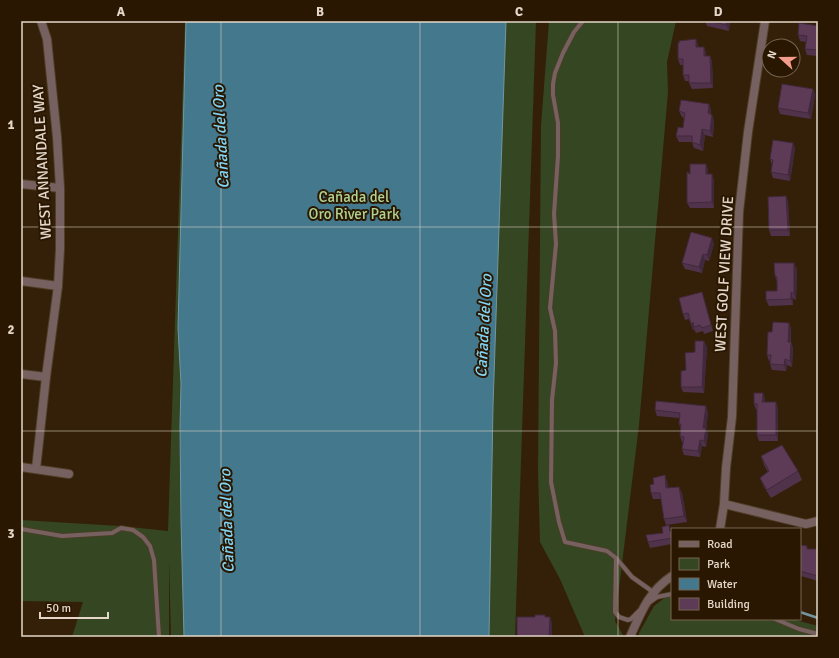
<svg xmlns="http://www.w3.org/2000/svg" width="839" height="658" font-family="Signika,sans-serif">
  <style>
    .green { fill: #354623 }
    .water { fill: #44798d; stroke: #74959f }
    .lines { fill: none; stroke-linecap: round; stroke-linejoin: round }
    .stream { stroke: #74959f; stroke-width: 2.5 }
    .service-casing { stroke: #503d27; stroke-width: 5.5 }
    .minor-casing { stroke: #503d27; stroke-width: 10 }
    .service { stroke: #776160; stroke-width: 4 }
    .minor { stroke: #776160; stroke-width: 8 }
    .wall { fill: #50334b }
    .shaded-wall { fill: #41293d }
    .building { fill: #5d3b57; stroke: #41293d }
    .grid { fill: none; stroke: #e4d7c9; stroke-width: 1; stroke-opacity: 0.55 }
    .labels { text-anchor: middle; dominant-baseline: central; stroke-width: 4; stroke-linejoin: round; paint-order: stroke }
    .street-label { font-size: 15px; fill: #e4d7c9; stroke: #2a1701 }
    .park-label { font-size: 15px; fill: #b1d392; stroke: #2a1701 }
    .water-label { font-size: 16px; font-style: italic; fill: #80d5f6; stroke: #2a1701 }
    .neatline { fill: none; stroke: #e4d7c9; stroke-width: 1.5 }
    .grid-label { font-size: 13px; text-anchor: middle; font-weight: bold; fill: #e4d7c9 }
  </style>
  <rect width="100%" height="100%" fill="#342008"/>
  <g class="green">
    <path d="M185,21H536L515,637H171L169,560V637H72L83,602L21,601V520L120,526L168,531Z"/>
    <path d="M549,21H676L667,62L668,92L639,425L615,621L624,637H585L560,579L540,542L538,471L541,126Z"/>
    <path d="M671,593H672V619H792L818,626V637H639V633L654,606Z"/>
  </g>
  <path class="water" d="M186,21H506L493,406L489,637H184L181,522L180,426L181,384L178,328Z"/>
  <g class="lines">
    <path class="stream" d="M800,612L818,618"/>
    <defs>
      <g id="service">
        <path d="M583,21L574,32L563,53L555,73L553,84V95L558,123V156L554,214L556,244L550,308L555,331L556,363L552,400L551,482L559,522L565,542L607,551L616,558"/>
        <path d="M21,529L62,536L112,533L121,528L133,530L143,537L150,546L154,560L159,637"/>
        <path d="M650,602L657,597L672,594"/>
        <path d="M639,611L631,619L628,620L619,617L615,612L616,558L632,577L649,589L657,597"/>
        <path d="M775,619L799,629L818,634"/>
      </g>
      <g id="minor">
        <path d="M21,184L60,188"/>
        <path d="M21,281L58,286"/>
        <path d="M21,374L46,377"/>
        <path d="M21,467L69,474"/>
        <path d="M36,469L46,377L58,286L60,249V188L57,137L47,39L41,21"/>
        <path d="M724,504L806,524L818,521"/>
        <path d="M720,529L724,504L726,468L732,417L739,212L748,132L765,21"/>
        <path d="M630,637C641,612 649,591 672,576"/>
      </g>
    </defs>
    <use href="#service" class="service-casing"/>
    <use href="#minor" class="minor-casing"/>
    <use href="#service" class="service"/>
    <use href="#minor" class="minor"/>
  </g>
  <g class="wall">
    <path d="M705,21H730L729,31L707,26Z"/>
    <path d="M818,26V56L807,55L805,49L806,42L800,41L798,35Z"/>
    <path d="M696,39L698,45V47H704L706,53V56H710L712,62L713,88L692,89L689,83V81H685L683,75V65H680L678,59Z"/>
    <path d="M813,89L815,95L811,119L780,114L778,108Z"/>
    <path d="M709,104L711,110V114L712,115L714,121L713,137L705,135L703,151L694,148L692,142H679L676,136L683,128L684,118L682,117L679,111Z"/>
    <path d="M793,143L795,149L790,181L773,178L771,172L772,165L770,159Z"/>
    <path d="M706,164L708,170V174L714,180V208H690L687,203L690,174Z"/>
    <path d="M786,196L788,202L790,236H771L769,230Z"/>
    <path d="M714,244L709,261L705,260L702,273L685,269L682,263Z"/>
    <path d="M797,269L796,300L793,298V305L769,306L766,300L777,291V282L775,276Z"/>
    <path d="M702,292L713,331L704,334L703,331L696,333L694,329L693,330L689,319L685,320L683,314Z"/>
    <path d="M789,323L791,329V342L793,348L792,367L787,365L786,371L772,370L770,364V361H769L767,355L772,332Z"/>
    <path d="M707,347L704,393L683,392L681,387L686,370L695,352Z"/>
    <path d="M763,393L765,399V402L778,408V441H759L757,435V410H756L754,404Z"/>
    <path d="M655,410L708,412L706,430L708,434L706,447L702,446L700,457L684,455L682,449L683,442H682L680,436L681,429L679,424V418L657,416Z"/>
    <path d="M761,456L798,471L802,480L771,498L764,487L760,478L768,472L764,465Z"/>
    <path d="M667,481L668,488L679,487L682,493L687,522L666,525L664,519L661,499H653L651,493Z"/>
    <path d="M672,531V544L650,548L648,542Z"/>
    <path d="M800,545L808,549H818V581L801,576L800,574Z"/>
  </g>
  <g class="shaded-wall">
    <path d="M727,21H730L729,31L726,25Z"/>
    <path d="M696,39L698,45V53L696,47Z"/>
    <path d="M704,47L706,53V62L704,56Z"/>
    <path d="M710,56L712,62L713,88L711,83Z"/>
    <path d="M813,89L815,95L811,119L808,113Z"/>
    <path d="M709,104L711,110L710,119L708,113Z"/>
    <path d="M712,115L714,121L713,137L710,131Z"/>
    <path d="M702,129L705,135L703,151L700,145Z"/>
    <path d="M793,143L795,149L790,181L788,175Z"/>
    <path d="M706,164L708,170V180L706,174Z"/>
    <path d="M712,174L714,180V208L712,202Z"/>
    <path d="M786,196L788,202L790,236L788,230Z"/>
    <path d="M712,238L714,244L709,261L707,255Z"/>
    <path d="M703,254L705,260L702,273L699,267Z"/>
    <path d="M794,263L797,269L796,300L794,294Z"/>
    <path d="M702,292L704,298L713,331L711,325Z"/>
    <path d="M791,292L793,298V305L791,299Z"/>
    <path d="M693,322L694,329L693,330L691,324Z"/>
    <path d="M789,323L791,329L790,348L788,342Z"/>
    <path d="M704,341L707,347L704,393L702,387Z"/>
    <path d="M791,342L793,348L792,367L790,361Z"/>
    <path d="M785,359L787,365L786,371L784,365Z"/>
    <path d="M763,393L765,399V408L762,402Z"/>
    <path d="M776,402L778,408V441L776,435Z"/>
    <path d="M706,406L708,412L706,430L708,434L706,447L704,441L703,428Z"/>
    <path d="M700,440L702,446L700,457L698,451Z"/>
    <path d="M665,475L667,481L669,494L666,488Z"/>
    <path d="M679,487L682,493L687,522L684,516Z"/>
    <path d="M550,617L552,623V637L549,636Z"/>
  </g>
  <g class="building">
    <path d="M710,21H727L726,25Z"/>
    <path d="M799,23L818,26V50L805,49L807,36L798,35Z"/>
    <path d="M696,39V47H704V56H710L711,83H689V75H683V59H678V43H679V41Z"/>
    <path d="M782,84L813,89L808,113L778,108Z"/>
    <path d="M681,100L709,104L708,113L712,115L710,131L702,129L700,145L692,142V136H676L678,127L683,128L685,113L679,111Z"/>
    <path d="M773,140L793,143L788,175L771,172L773,160L770,159Z"/>
    <path d="M690,164H706V174H712V202L687,203V172L690,174Z"/>
    <path d="M786,196L788,230H769L768,197Z"/>
    <path d="M691,232L712,238L707,255L703,254L699,267L682,263Z"/>
    <path d="M774,263H794V294L791,292V299L766,300V291H777V277L775,276Z"/>
    <path d="M702,292L711,325L702,328L700,325L694,327L693,322L691,324L688,313L683,314L679,298Z"/>
    <path d="M773,322L789,323L788,342H791L790,361L785,359L784,365L770,364L771,355H767L768,332H772Z"/>
    <path d="M695,341H704L702,387H681V371L686,370L685,353L695,352Z"/>
    <path d="M754,393H763L762,402H776V435H757V404H754Z"/>
    <path d="M656,401L706,406L703,428H706L704,441L700,440L698,451L682,449L684,437L680,436L681,424H679L680,413L655,410Z"/>
    <path d="M782,445L798,471L767,490L760,478L769,471L761,456Z"/>
    <path d="M665,475L666,488L679,487L684,516L664,519L660,493H651L650,485L654,484L653,478Z"/>
    <path d="M669,525L670,532L672,531V538L648,542L646,535L663,533L662,527Z"/>
    <path d="M800,545L807,546V549H818V576L800,571Z"/>
    <path d="M535,615H545V617H550L549,636L566,637H517V617H535Z"/>
  </g>
  <path class="grid" d="M221,21V637M420,21V637M618,21V637M21,227H818M21,431H818"/>
  <g class="labels">
    <g class="street-label">
      <text transform="translate(42 162) rotate(-93)">WEST ANNANDALE WAY</text>
      <text transform="translate(724 274) rotate(-87)">WEST GOLF VIEW DRIVE</text>
    </g>
    <g class="park-label">
      <text x="354" y="197">Cañada del<tspan x="354" dy="17">Oro River Park</tspan></text>
    </g>
    <g class="water-label">
      <text transform="translate(221 137) rotate(-93)">Cañada del Oro</text>
      <text transform="translate(484 326) rotate(-87)">Cañada del Oro</text>
      <text transform="translate(227 521) rotate(-92)">Cañada del Oro</text>
    </g>
  </g>
  <rect width="839" height="658" fill="none" stroke="#2a1701" stroke-width="44"/>
  <rect x="671" y="528" width="130" height="92" fill="#2a1701" stroke="#746451"/>
  <rect x="679" y="541" width="20" height="6" fill="#776160" stroke="#746451"/>
  <text x="707" y="548" font-size="12" fill="#e4d7c9">Road</text>
  <rect x="679" y="558" width="20" height="12" fill="#354623" stroke="#746451"/>
  <text x="707" y="568" font-size="12" fill="#e4d7c9">Park</text>
  <rect x="679" y="578" width="20" height="12" fill="#44798d" stroke="#746451"/>
  <text x="707" y="588" font-size="12" fill="#e4d7c9">Water</text>
  <rect x="679" y="598" width="20" height="12" fill="#5d3b57" stroke="#746451"/>
  <text x="707" y="608" font-size="12" fill="#e4d7c9">Building</text>
  <g transform="translate(781 58) rotate(291)"><circle r="19" fill="#2a1701" stroke="#746451"/>
  <path d="M0-3L7 15L0 10L-7 15Z" fill="#f49d8c"/>
  <text y="-6" font-size="11" font-weight="bold" text-anchor="middle" fill="#e4d7c9">N</text>
  </g>
  <path d="M40 612v6h68v-6" fill="none" stroke="#e4d7c9" stroke-width="2"/>
  <text x="46" y="612" font-size="12" fill="#e4d7c9" stroke="#2a1701" stroke-width="3" paint-order="stroke">50 m</text>
  <rect x="22" y="22" width="795" height="614" class="neatline"/>
  <g class="grid-label">
    <text x="121" y="16">A</text>
    <text x="320" y="16">B</text>
    <text x="519" y="16">C</text>
    <text x="718" y="16">D</text>
    <text x="11" y="129">1</text>
    <text x="11" y="334">2</text>
    <text x="11" y="538">3</text>
  </g>
</svg>
